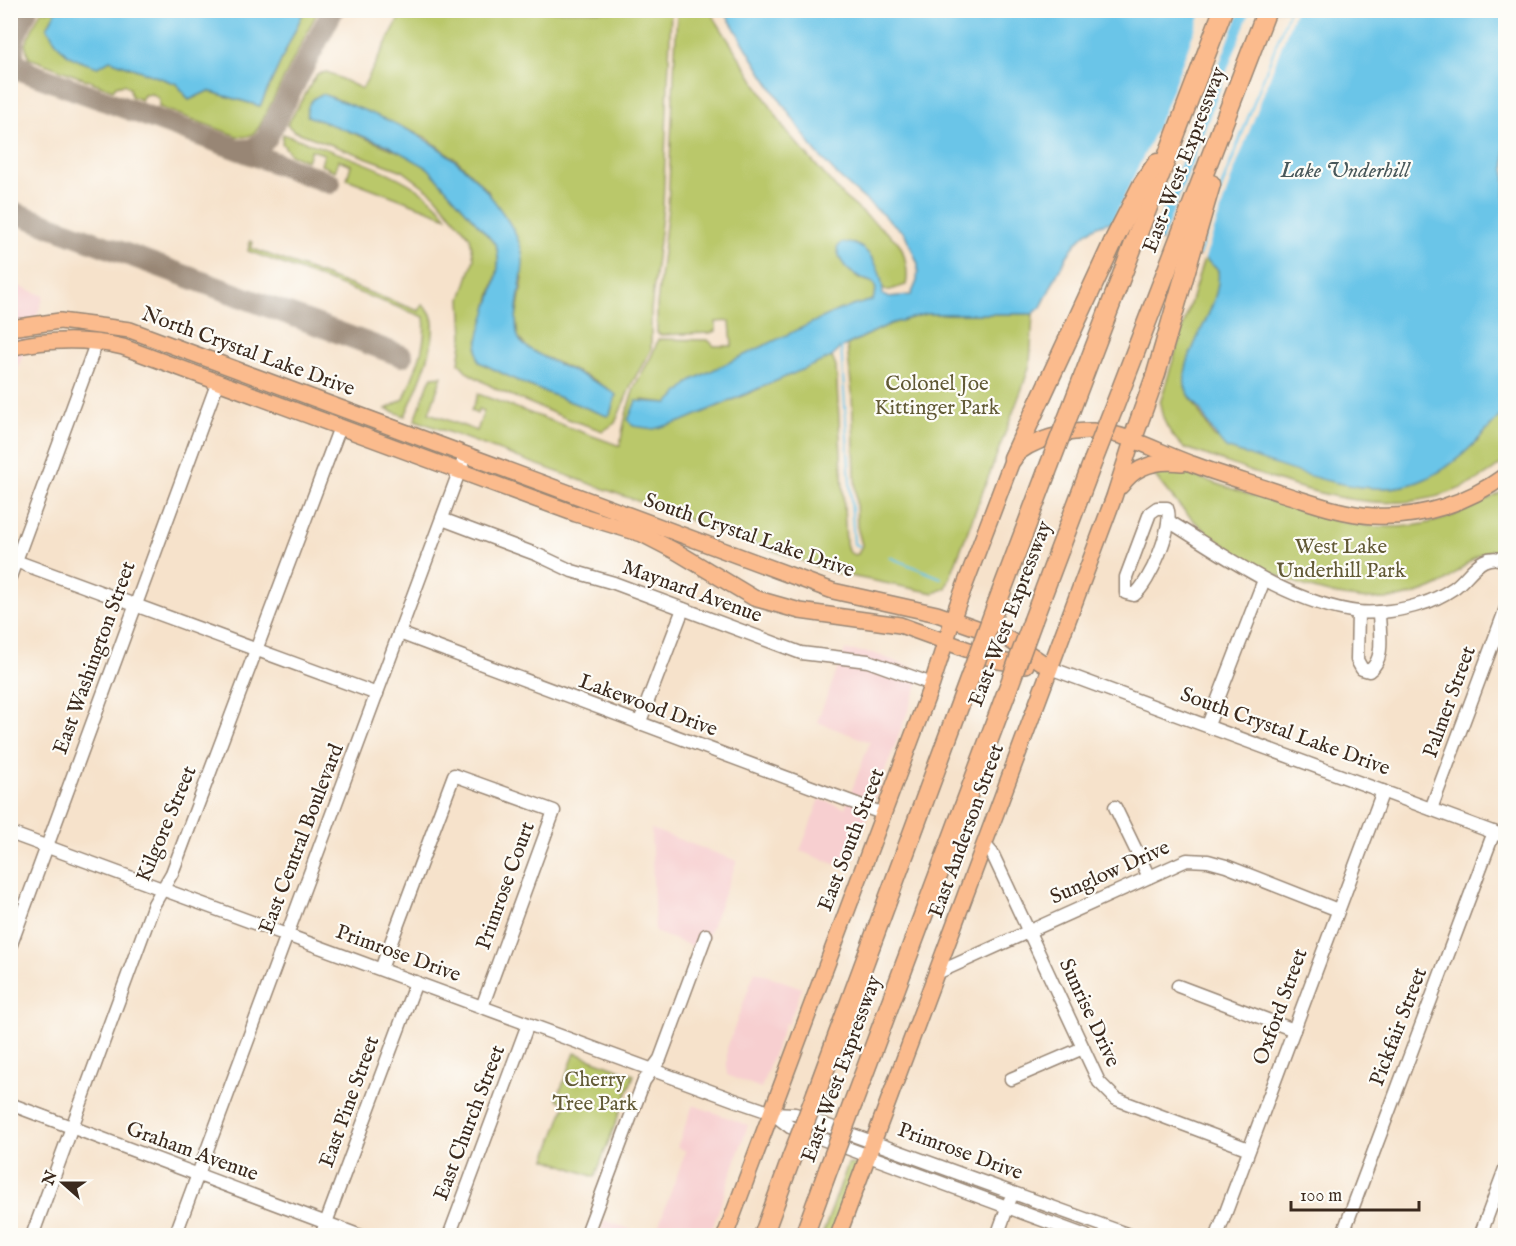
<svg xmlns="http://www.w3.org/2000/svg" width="1516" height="1246" font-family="'IM FELL English',serif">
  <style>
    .built { fill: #f7cfd0 }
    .green { fill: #bac86a; stroke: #7a7944; stroke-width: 1.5; fill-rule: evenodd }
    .water { fill: #6ac5e8; stroke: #527883; stroke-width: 1.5 }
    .pier { fill: #f6e2cb }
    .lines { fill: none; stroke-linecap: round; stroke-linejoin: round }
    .stream { stroke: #6ac5e8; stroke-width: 2 }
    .taxiway { stroke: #988674; stroke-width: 22 }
    .minor-casing { stroke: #988674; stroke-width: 15 }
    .major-casing { stroke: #988674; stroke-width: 18 }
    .highway-casing { stroke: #988674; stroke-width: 21 }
    .minor { stroke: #fff; stroke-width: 12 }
    .major { stroke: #fbbb8d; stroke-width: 15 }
    .highway { stroke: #fbbb8d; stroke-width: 18 }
    .highway-bridge-casing { stroke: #988674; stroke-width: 21; stroke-linecap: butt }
    .highway-bridge { stroke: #fbbb8d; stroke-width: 18 }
    .labels { text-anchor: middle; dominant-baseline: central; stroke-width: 4.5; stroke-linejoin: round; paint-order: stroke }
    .street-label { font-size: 21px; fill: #3b2a1e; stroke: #fdfcf7 }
    .park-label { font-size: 21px; fill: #615935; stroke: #fdfcf7 }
    .water-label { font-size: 22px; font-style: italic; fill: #49585b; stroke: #fdfcf7 }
  </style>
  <rect width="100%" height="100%" fill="#fdfcf7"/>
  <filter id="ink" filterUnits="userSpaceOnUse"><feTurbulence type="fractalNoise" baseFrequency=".0167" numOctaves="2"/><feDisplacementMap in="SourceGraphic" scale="12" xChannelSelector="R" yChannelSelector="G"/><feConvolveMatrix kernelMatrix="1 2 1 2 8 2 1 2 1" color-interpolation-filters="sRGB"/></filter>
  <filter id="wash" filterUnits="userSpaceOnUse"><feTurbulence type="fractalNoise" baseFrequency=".008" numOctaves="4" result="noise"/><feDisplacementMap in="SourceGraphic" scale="24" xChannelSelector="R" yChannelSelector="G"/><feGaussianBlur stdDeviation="1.35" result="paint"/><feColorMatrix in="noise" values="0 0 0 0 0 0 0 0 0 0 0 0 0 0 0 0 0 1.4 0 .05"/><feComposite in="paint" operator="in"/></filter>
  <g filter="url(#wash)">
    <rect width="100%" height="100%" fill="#f6e2cb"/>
    <g class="built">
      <path d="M11,283L44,296L11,387Z"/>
      <path d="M845,650L873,653L921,671L917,687L848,869L800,851L820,799L845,808L870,742L817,722Z"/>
      <path d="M651,829L737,861L702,950L655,932Z"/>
      <path d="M755,971L802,988L788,1024L785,1023L761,1088L727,1075V1048Z"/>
      <path d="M693,1105L748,1125L710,1235H655L686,1151L677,1147Z"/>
      <path d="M604,1220L646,1235H599Z"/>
    </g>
    <g class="green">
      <path d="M41,11H56L47,28L104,62L110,60L177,84L189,100L208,91L260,106L304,11H318L259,127C253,136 247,138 237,136L159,107V99L152,94L144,95L141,100L131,96L130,89L124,84L116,86L113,90L29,58L25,44Z"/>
      <path d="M403,11H671L663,206L651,310V350L633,381L615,423L603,431L568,419L498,390L468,373L459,363L463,336L461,299L474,259L470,237L435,195L403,171L294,131L287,125L317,74L327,72L362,89ZM331,97L425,137L457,160L488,191L523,279L516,318L518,337L529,350L596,381L616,396L610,414L607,416L522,383L479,362C482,343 484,324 488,305C493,283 503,268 496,245L428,168L409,156L350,132Z"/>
      <path d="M677,11H710L786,131L844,197L898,242C905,252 909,273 906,285L887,291L883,289L873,259L848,242L856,277L874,283L876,290L873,300L839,310L668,403L642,400L645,427C671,433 796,370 832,357L836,367L846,543L848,551L854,555L858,554L862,545L857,527L852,393L847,345L890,324L925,314H1033L1030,364L1023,386L946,588L934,593L835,573L415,420L429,382L432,377L442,376L429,413L477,431L484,411L479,409L477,414L471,411L478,394L620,446C623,425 627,406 635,386C643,369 653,358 658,339L708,340L714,346H732L730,321L716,322V331L710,333L661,335L657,333V305L668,207Z"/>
      <path d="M283,134C329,151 421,175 447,217L347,179L351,165L339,160L335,171L321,165L324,154L311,150L307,161L290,154L282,143Z"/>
      <path d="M250,241L253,243L251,248L419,311L422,305C452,319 414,394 405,416L386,409L404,399C414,372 428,346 424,317L248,251Z"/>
      <path d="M1204,258L1218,270L1220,280L1188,393L1214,437L1355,486L1379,488L1404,486L1444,468L1478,441L1505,410V461C1405,544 1289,483 1183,447C1170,434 1162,422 1160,403Z"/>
      <path d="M1172,469C1206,480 1239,491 1272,502C1326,519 1376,536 1433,522C1457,516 1479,504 1500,493L1505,494V553C1477,543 1462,574 1439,585C1364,623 1260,577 1201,527C1182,511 1167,492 1152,472Z"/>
      <path d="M575,1053L634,1075L595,1177L546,1159L566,1103L557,1099Z"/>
      <path d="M848,1164L859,1165L833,1235L822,1236Z"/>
    </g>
    <g class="water">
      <path d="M56,11V10L304,11L260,106L208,91L189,100L177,84L110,60L98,67C69,59 63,55 47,28Z"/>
      <path d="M724,11H1505V410C1478,441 1447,477 1404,486C1350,497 1277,464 1226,448C1214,436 1208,423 1200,409C1195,402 1187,395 1185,386C1180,351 1223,308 1218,270L1204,258L1113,222C1073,225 1058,276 1041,307L1033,314H925L890,324L840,348L832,357L683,421L654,429L633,426L628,420L636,401L668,403L692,380L839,310L873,300L876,290L874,283C855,276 841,270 837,248L841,243C869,240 883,271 883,295L887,297L911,295L917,281L918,264L905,234L840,178L815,151L763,75Z"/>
      <path d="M322,94C394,121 458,145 502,212C512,226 523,244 523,262C523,282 509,327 521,342C532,355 590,377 610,390L616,395L610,414L607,416L522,383L479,362C468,334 508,282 496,245L428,168L387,145L307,116C306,104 312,98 322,94Z"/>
    </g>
    <g class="pier">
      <path d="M1202,11H1240L1151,240L1111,225L1160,121Z"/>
      <path d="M1250,11H1288L1223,179L1197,258L1161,244Z"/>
      <path d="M1290,11H1295L1230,182L1204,261L1199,259L1215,209Z"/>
    </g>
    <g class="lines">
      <g class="stream">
        <path d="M841,345L854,544L859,546"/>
        <path d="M889,557L941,578"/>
      </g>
      <g class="taxiway">
        <path d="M13,38V60L27,71"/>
        <path d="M10,46L27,10"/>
        <path d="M10,66L330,183"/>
        <path d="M241,150L253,149L266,139L333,10"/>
        <path d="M10,211L402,356"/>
      </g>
    </g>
  </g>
  <g filter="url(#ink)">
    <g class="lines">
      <defs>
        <g id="minor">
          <path d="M1157,508H1167C1175,524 1149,585 1134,595L1126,593V577L1150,513Z"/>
          <path d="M442,519L538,555L572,571L614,583L801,653L868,661L932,684"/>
          <path d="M1170,522C1227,557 1289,603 1358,612C1377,614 1403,610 1421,604C1432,601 1445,594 1454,588C1471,576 1480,550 1506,561"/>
          <path d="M10,559L377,694"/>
          <path d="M10,577L97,341"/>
          <path d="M1358,612L1357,660L1362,669L1369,671C1386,659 1379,631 1379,612"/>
          <path d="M399,633L884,814"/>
          <path d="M1050,668L1506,837"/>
          <path d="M639,724L683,609"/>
          <path d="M1208,725L1264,580"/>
          <path d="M1115,807L1149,877"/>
          <path d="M1431,809L1506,608"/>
          <path d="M10,833L737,1101L772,1113L795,1114L1132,1236"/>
          <path d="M985,845L992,853L1099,1082L1116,1099L1249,1149"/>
          <path d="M10,947L217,384"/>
          <path d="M381,969L454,775L554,811L482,1007"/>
          <path d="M937,973L1187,860L1208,861L1226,866L1338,910"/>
          <path d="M1178,986L1294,1030"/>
          <path d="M1011,1079L1083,1048"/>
          <path d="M10,1104L361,1236"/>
          <path d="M772,1113L790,1127L1086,1236"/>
          <path d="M32,1236L154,904L172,873L340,427"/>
          <path d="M175,1236L465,456"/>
          <path d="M321,1236L416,982"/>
          <path d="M449,1236L528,1024"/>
          <path d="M586,1236L644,1081L660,1059L706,935"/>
          <path d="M997,1236L1010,1200"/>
          <path d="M1217,1236L1383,791"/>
          <path d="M1342,1236L1494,832"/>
          <path d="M1480,1236L1506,1166"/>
        </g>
        <g id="major">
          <path d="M10,328L60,321L130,330L833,591L937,614L1008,639L1050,668"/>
          <path d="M10,348C48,339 85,338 123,347L576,514L642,534L677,552L754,598L800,611L900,625L999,661L1026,665"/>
          <path d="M1121,486C1135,465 1159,460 1182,463"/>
          <path d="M725,1236L932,684L957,606L1013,458C1029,440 1069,430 1093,431C1128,433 1160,453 1192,464C1221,475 1250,483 1280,493C1310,502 1340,514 1373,516C1419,519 1468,503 1506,475"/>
          <path d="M838,1236L1114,497L1132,441"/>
        </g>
        <g id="highway">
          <path d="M1071,409L1223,10"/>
          <path d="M1113,410L1267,10"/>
          <path d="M1132,441L1156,374L1211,184"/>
          <path d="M1013,458L1115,238L1142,185L1157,163"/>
          <path d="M996,606L1046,474"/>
          <path d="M1033,620L1093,461"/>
          <path d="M817,1091L970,677"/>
          <path d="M853,1103L1007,691"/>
          <path d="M763,1236L791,1159"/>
          <path d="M804,1236L828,1170"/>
        </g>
      </defs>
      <use href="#minor" class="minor-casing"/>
      <use href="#major" class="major-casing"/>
      <use href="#highway" class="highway-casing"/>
      <use href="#minor" class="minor"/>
      <use href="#major" class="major"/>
      <use href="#highway" class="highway"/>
      <defs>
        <g id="highway-bridge">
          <path d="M1093,461L1113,410"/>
          <path d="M1046,474L1071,409"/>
          <path d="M970,677L996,606"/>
          <path d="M1007,691L1033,620"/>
          <path d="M791,1159L817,1091"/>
          <path d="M828,1170L853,1103"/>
        </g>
      </defs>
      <use href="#highway-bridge" class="highway-bridge-casing"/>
      <use href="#highway-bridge" class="highway-bridge"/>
    </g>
  </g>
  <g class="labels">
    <g class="street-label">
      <text transform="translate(1185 160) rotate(-69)">East-West Expressway</text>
      <text transform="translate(248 352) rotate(20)">North Crystal Lake Drive</text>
      <text transform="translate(749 536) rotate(19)">South Crystal Lake Drive</text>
      <text transform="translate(692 592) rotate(20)">Maynard Avenue</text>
      <text transform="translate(1011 614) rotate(-69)">East-West Expressway</text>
      <text transform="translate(95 658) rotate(-70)">East Washington Street</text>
      <text transform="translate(1450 702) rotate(-70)">Palmer Street</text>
      <text transform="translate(648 706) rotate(20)">Lakewood Drive</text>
      <text transform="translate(1285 732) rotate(20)">South Crystal Lake Drive</text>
      <text transform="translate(167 824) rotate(-67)">Kilgore Street</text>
      <text transform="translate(967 831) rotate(-70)">East Anderson Street</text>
      <text transform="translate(302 839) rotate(-69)">East Central Boulevard</text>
      <text transform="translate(852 840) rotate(-69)">East South Street</text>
      <text transform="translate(1110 873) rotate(-24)">Sunglow Drive</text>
      <text transform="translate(506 886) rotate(-70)">Primrose Court</text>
      <text transform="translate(398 954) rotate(20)">Primrose Drive</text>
      <text transform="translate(1281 1007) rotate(-70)">Oxford Street</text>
      <text transform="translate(1089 1013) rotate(65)">Sunrise Drive</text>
      <text transform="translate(1399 1027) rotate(-69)">Pickfair Street</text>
      <text transform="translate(842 1069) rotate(-70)">East-West Expressway</text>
      <text transform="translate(350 1102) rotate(-70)">East Pine Street</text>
      <text transform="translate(470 1123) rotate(-69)">East Church Street</text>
      <text transform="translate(192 1152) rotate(20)">Graham Avenue</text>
      <text transform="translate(960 1152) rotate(20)">Primrose Drive</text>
    </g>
    <g class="park-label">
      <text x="937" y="384">Colonel Joe<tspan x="937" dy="24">Kittinger Park</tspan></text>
      <text x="1341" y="547">West Lake<tspan x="1341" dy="24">Underhill Park</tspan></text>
      <text x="595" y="1080">Cherry<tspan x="595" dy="24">Tree Park</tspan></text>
    </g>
    <g class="water-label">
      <text x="1345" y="171">Lake Underhill</text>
    </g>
  </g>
  <rect width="1516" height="1246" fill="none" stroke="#fdfcf7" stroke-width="36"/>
  <g transform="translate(63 1183) rotate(291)" stroke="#fdfcf7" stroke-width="4.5" paint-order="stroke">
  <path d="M0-4.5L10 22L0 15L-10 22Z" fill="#3b2a1e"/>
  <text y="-9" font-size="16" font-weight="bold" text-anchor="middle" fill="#3b2a1e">N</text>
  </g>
  <path d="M1291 1201v9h128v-9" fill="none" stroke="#3b2a1e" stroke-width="3"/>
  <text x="1300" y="1201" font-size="18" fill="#3b2a1e" stroke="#fdfcf7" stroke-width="4.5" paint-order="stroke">100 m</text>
</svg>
